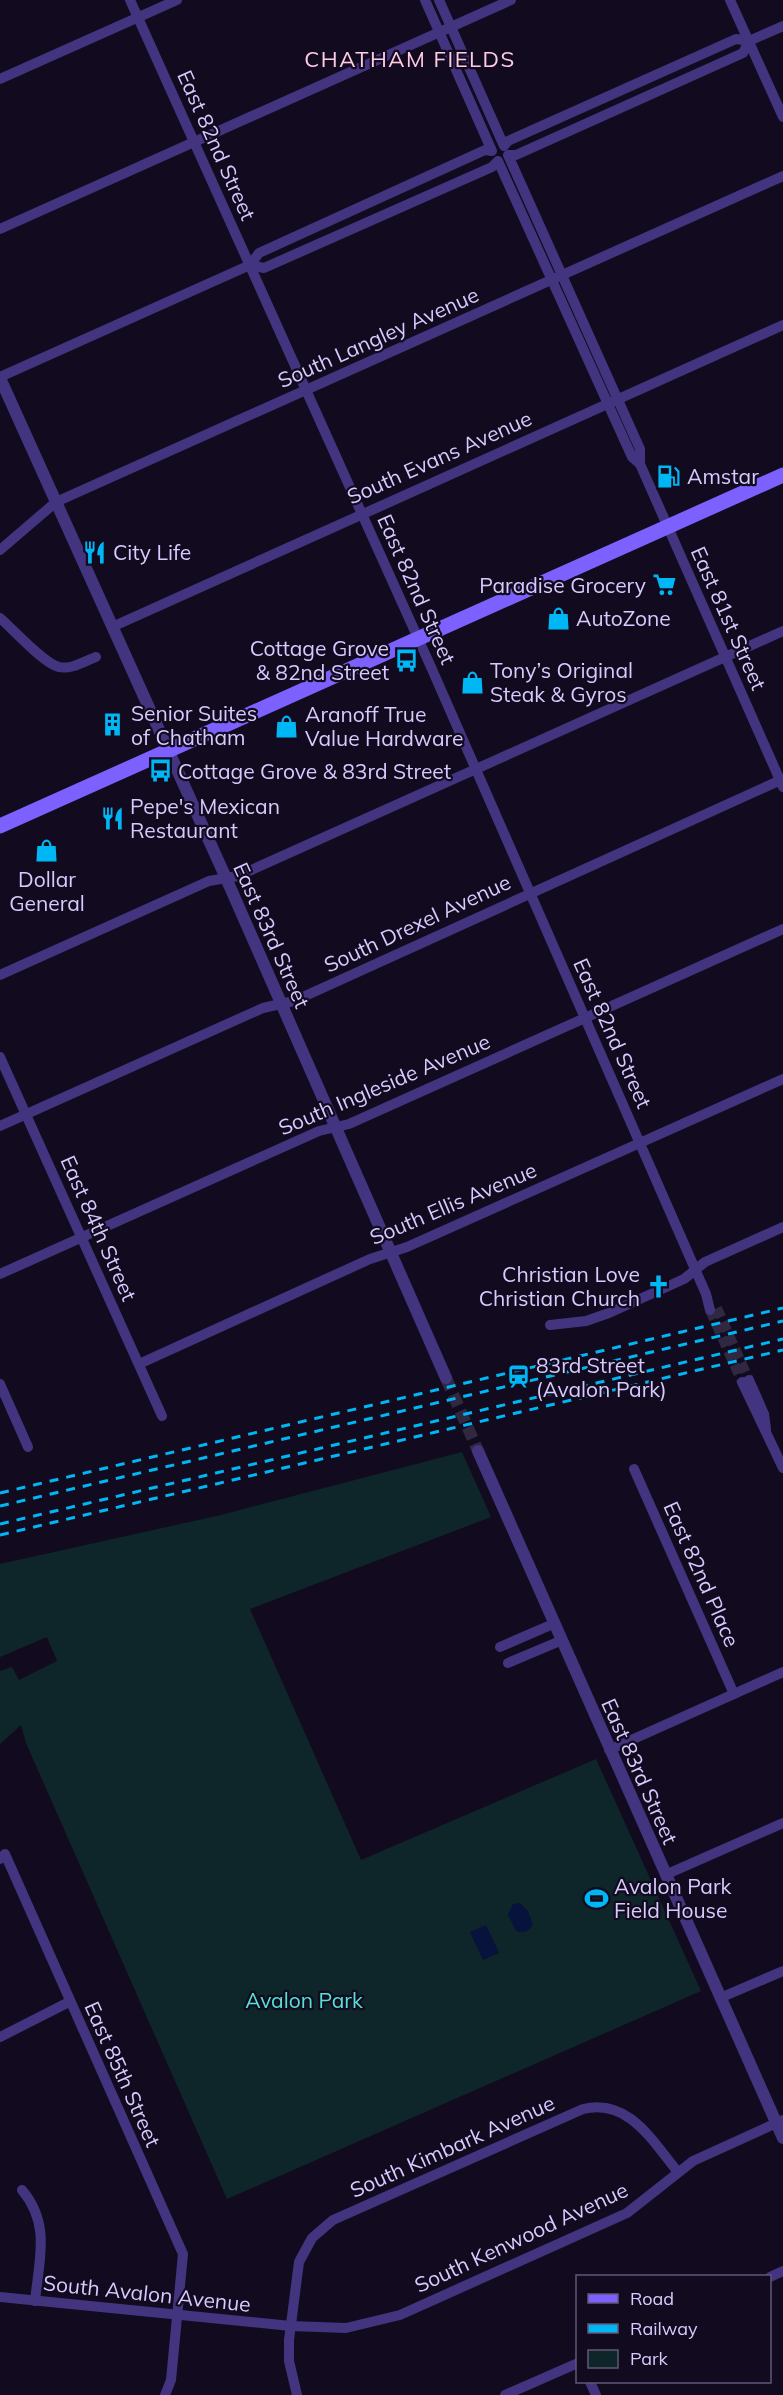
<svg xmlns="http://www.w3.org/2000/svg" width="783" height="2395" font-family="Mulish,sans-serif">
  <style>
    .green { fill: #0e2629 }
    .water { fill: #07123d }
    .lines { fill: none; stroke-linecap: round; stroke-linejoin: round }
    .minor-tunnel { stroke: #302841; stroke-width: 10; stroke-dasharray: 10 5; stroke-linecap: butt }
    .tertiary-tunnel { stroke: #302841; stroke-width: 12; stroke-dasharray: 12 6; stroke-linecap: butt }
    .minor { stroke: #433480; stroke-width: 10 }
    .tertiary { stroke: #433480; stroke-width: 12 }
    .secondary { stroke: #7c61ff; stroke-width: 15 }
    .rail { stroke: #00b7f5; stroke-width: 3; stroke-dasharray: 9 8; stroke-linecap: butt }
    .labels { text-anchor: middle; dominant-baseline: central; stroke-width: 4.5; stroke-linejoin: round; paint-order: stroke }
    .street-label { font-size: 21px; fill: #d8caff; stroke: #120b1f }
    .poi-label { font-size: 21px; fill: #d8caff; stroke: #120b1f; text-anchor: start }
    .park-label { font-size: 21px; fill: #51e3d5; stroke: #120b1f }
    .neighbourhood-label { font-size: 22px; letter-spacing: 1.5px; fill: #ffcce5; stroke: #120b1f }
  </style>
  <rect width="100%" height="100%" fill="#120b1f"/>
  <path class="green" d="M462,1452L491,1517L250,1609L361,1860L596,1759L701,1991L227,2199L26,1743L21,1725L0,1744V1671L12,1667L19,1680L57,1661L47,1637L0,1657V1564L221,1515Z"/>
  <g class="water">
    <path d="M520,1903L528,1911L533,1925C529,1931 523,1934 516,1931L508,1915L513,1904Z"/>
    <path d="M486,1925L499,1953L483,1960L470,1932Z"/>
  </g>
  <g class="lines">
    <g class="minor-tunnel">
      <path d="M717,1308L749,1380"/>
      <path d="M710,1310L742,1382"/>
    </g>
    <path class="tertiary-tunnel" d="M446,1378L478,1451"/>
    <g class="minor">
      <path d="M130,0L431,667L706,1294L710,1310"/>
      <path d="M439,0L504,146L508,141L736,39L749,41L783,26"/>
      <path d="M730,0L783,117"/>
      <path d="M749,41L743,53L516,155H508L640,449V464L783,787"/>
      <path d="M0,79L177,0"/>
      <path d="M0,229L511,0"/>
      <path d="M250,265L264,268L492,167L498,161L632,457L640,464"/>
      <path d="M0,377L250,265L259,253L485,150L492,151L425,0"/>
      <path d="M0,550L56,502L783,176"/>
      <path d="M0,618C13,629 44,664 59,667C71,670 85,661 96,657"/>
      <path d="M112,627L783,325"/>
      <path d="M0,975L209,881L238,876L783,631"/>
      <path d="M0,1057L162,1416"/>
      <path d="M0,1126L263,1008L294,1001L783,779"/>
      <path d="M0,1274L319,1131L349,1124L783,929"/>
      <path d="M550,1325L586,1321L609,1313L684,1279L705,1262L783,1227"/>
      <path d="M139,1364L370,1259L407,1247L783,1079"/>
      <path d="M749,1380L764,1414L766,1429"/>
      <path d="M742,1382L783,1468"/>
      <path d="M0,1384L28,1447"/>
      <path d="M634,1469L734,1694"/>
      <path d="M500,1647L553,1624"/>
      <path d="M508,1663L560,1641"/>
      <path d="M609,1750L783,1672"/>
      <path d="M0,1859L5,1854L183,2254L171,2380L165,2395"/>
      <path d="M665,1875L783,1823"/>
      <path d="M720,1998L783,1971"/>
      <path d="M0,2037L69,2002"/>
      <path d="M22,2190C51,2224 39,2260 35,2301"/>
      <path d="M770,2277L783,2271"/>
      <path d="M0,2297L291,2326L346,2328L400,2315L627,2213L693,2161L783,2120"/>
      <path d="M590,2382L596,2395"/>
      <path d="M297,2395L289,2361V2340L299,2262L312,2238L333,2220L583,2109C629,2098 652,2141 678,2172"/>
      <path d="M505,2395L578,2363"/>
    </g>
    <g class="tertiary">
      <path d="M0,378L226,878L446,1378"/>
      <path d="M478,1451L783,2138"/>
    </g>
    <path class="secondary" d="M0,826L783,475"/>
    <g class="rail">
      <path d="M0,1493L783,1308"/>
      <path d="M0,1506L783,1321"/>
      <path d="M0,1524L783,1339"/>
      <path d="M0,1535L783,1350"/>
    </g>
  </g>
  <defs>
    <symbol id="fuel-bare" viewBox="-9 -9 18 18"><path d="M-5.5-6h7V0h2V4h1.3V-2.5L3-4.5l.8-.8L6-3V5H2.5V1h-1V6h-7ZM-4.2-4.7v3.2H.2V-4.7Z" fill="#00b7f5" stroke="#120b1f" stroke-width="2.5" paint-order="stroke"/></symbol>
    <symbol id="restaurant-bare" viewBox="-9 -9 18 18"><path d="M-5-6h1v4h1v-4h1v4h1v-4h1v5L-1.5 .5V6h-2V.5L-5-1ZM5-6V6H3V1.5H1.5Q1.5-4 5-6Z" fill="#00b7f5" stroke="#120b1f" stroke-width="2.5" paint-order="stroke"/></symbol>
    <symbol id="supermarket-bare" viewBox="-9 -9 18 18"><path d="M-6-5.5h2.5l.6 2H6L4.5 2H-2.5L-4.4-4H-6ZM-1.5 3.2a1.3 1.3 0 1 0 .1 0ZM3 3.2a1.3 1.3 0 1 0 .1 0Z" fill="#00b7f5" stroke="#120b1f" stroke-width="2.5" paint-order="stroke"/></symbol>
    <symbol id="shop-bare" viewBox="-9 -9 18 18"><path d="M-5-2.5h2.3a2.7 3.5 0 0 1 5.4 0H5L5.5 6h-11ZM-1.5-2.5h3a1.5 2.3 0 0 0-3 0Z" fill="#00b7f5" stroke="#120b1f" stroke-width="2.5" paint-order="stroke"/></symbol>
    <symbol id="bus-bare" viewBox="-9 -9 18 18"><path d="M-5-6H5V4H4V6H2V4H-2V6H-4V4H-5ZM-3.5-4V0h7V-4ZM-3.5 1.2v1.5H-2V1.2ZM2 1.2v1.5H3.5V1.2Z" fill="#00b7f5" stroke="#120b1f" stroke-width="2.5" paint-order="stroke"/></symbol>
    <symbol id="building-bare" viewBox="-9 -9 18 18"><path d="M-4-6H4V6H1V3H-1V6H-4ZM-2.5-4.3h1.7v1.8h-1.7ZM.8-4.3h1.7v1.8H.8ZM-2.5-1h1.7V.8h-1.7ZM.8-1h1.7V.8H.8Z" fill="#00b7f5" stroke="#120b1f" stroke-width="2.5" paint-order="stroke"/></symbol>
    <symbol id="church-bare" viewBox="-9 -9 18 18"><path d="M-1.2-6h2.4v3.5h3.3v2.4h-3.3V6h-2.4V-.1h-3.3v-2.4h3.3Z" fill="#00b7f5" stroke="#120b1f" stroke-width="2.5" paint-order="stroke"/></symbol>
    <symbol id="station-bare" viewBox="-9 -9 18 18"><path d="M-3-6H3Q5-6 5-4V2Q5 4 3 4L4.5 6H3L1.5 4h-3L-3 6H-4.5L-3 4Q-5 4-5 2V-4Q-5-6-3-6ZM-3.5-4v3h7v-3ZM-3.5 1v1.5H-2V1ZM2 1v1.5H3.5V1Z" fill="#00b7f5" stroke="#120b1f" stroke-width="2.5" paint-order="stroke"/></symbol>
    <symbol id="stadium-bare" viewBox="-9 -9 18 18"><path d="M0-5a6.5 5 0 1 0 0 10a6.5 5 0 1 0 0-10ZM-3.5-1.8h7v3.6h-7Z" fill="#00b7f5" stroke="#120b1f" stroke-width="2.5" paint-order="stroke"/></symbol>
  </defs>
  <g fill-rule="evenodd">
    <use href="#fuel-bare" x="652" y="460" width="33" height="33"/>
    <use href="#restaurant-bare" x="78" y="536" width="33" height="33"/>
    <use href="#supermarket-bare" x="648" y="568" width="33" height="33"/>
    <use href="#shop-bare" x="542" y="602" width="33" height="33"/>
    <use href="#bus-bare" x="390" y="644" width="33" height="33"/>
    <use href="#shop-bare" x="456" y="666" width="33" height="33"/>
    <use href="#building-bare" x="96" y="708" width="33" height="33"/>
    <use href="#shop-bare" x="270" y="710" width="33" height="33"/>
    <use href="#bus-bare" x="144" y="754" width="33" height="33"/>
    <use href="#restaurant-bare" x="96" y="802" width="33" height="33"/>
    <use href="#shop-bare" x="30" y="834" width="33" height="33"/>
    <use href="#church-bare" x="642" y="1270" width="33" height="33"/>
    <use href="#station-bare" x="502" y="1360" width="33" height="33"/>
    <use href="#stadium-bare" x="580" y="1882" width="33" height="33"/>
  </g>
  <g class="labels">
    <g class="street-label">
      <text transform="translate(217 145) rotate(66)">East 82nd Street</text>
      <text transform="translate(378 337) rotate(-24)">South Langley Avenue</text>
      <text transform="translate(439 457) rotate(-24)">South Evans Avenue</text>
      <text transform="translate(417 589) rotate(66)">East 82nd Street</text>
      <text transform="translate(729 618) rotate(66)">East 81st Street</text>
      <text transform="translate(417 923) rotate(-25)">South Drexel Avenue</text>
      <text transform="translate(272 935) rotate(66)">East 83rd Street</text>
      <text transform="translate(613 1033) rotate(66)">East 82nd Street</text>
      <text transform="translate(384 1084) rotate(-23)">South Ingleside Avenue</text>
      <text transform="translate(453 1203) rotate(-23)">South Ellis Avenue</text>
      <text transform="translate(99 1228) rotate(66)">East 84th Street</text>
      <text transform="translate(702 1574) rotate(66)">East 82nd Place</text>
      <text transform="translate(640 1771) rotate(66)">East 83rd Street</text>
      <text transform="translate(123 2074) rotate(66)">East 85th Street</text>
      <text transform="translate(452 2146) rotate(-24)">South Kimbark Avenue</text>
      <text transform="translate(521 2237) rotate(-25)">South Kenwood Avenue</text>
      <text transform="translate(147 2293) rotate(6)">South Avalon Avenue</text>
    </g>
    <g class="poi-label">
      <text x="687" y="476">Amstar</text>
      <text x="113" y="552">City Life</text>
      <text x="646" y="585" text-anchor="end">Paradise Grocery</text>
      <text x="576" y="618">AutoZone</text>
      <text x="389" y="648" text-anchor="end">Cottage Grove<tspan x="389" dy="24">&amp; 82nd Street</tspan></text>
      <text x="490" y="670">Tony’s Original<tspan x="490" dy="24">Steak &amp; Gyros</tspan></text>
      <text x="131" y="713">Senior Suites<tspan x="131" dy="24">of Chatham</tspan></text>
      <text x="305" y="714">Aranoff True<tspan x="305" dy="24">Value Hardware</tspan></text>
      <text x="178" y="771">Cottage Grove &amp; 83rd Street</text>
      <text x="130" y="806">Pepe's Mexican<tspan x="130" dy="24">Restaurant</tspan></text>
      <text x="47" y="879" text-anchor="middle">Dollar<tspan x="47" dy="24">General</tspan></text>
      <text x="640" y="1274" text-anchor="end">Christian Love<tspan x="640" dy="24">Christian Church</tspan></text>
      <text x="536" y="1365">83rd Street<tspan x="536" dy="24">(Avalon Park)</tspan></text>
      <text x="614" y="1886">Avalon Park<tspan x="614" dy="24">Field House</tspan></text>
    </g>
    <g class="park-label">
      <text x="304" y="2000">Avalon Park</text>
    </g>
    <g class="neighbourhood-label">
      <text x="410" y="59">CHATHAM FIELDS</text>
    </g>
  </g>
  <rect x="576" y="2275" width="195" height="108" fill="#120b1f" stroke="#615779" stroke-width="1.5"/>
  <rect x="588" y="2294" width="30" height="9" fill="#7c61ff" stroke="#615779" stroke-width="1.5"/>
  <text x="630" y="2305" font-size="18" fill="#d8caff">Road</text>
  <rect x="588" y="2324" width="30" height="9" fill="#00b7f5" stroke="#615779" stroke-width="1.5"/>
  <text x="630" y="2335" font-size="18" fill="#d8caff">Railway</text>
  <rect x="588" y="2350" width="30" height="18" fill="#0e2629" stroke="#615779" stroke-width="1.5"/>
  <text x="630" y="2365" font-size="18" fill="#d8caff">Park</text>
</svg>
